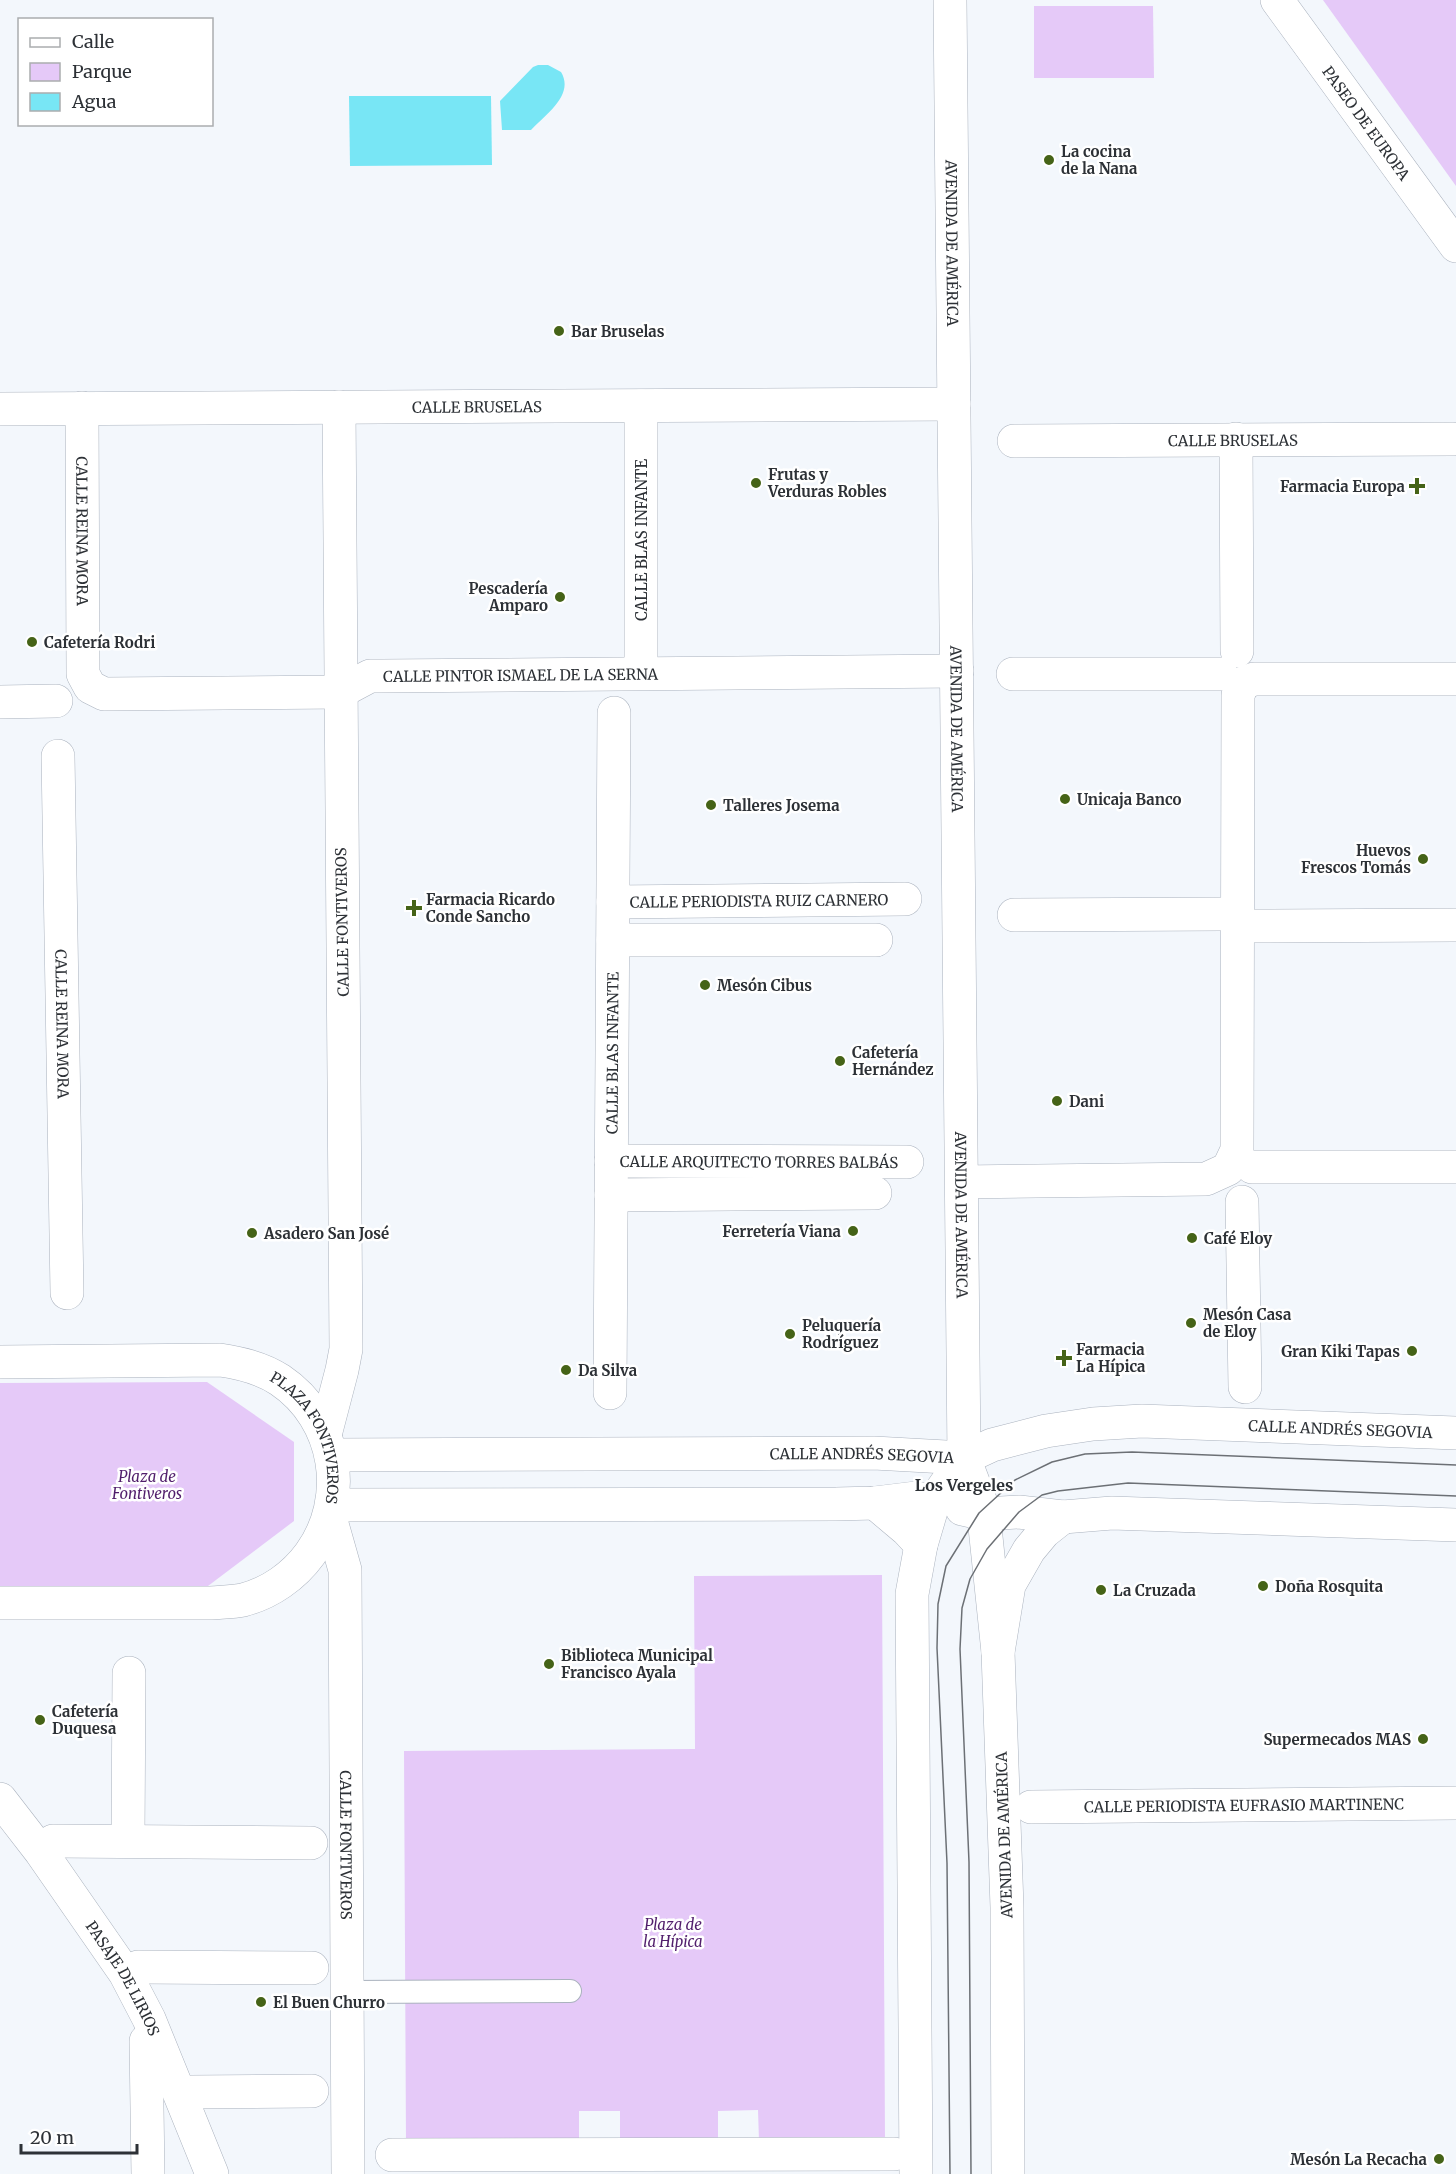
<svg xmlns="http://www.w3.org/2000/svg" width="1456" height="2174" font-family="Merriweather,serif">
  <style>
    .green { fill: #e5c9f8 }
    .water { fill: #78e6f5 }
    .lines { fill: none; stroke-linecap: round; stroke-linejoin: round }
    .service-casing { stroke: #aab2be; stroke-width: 24 }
    .pedestrian-casing { stroke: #aab2be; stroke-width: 34 }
    .minor-casing { stroke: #aab2be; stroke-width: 34 }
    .tertiary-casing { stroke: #aab2be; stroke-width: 34 }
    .secondary-casing { stroke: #aab2be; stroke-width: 34 }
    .primary-casing { stroke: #aab2be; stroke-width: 34 }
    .service { stroke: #fff; stroke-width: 22 }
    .pedestrian { stroke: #fff; stroke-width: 33 }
    .minor { stroke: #fff; stroke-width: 33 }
    .tertiary { stroke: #fff; stroke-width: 33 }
    .secondary { stroke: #fff; stroke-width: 33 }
    .primary { stroke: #fff; stroke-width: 33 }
    .tram { stroke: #6c7075; stroke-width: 1.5 }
    .poi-dot { fill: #456317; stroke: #fff; stroke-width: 2 }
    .labels { text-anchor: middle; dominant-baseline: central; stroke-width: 5; stroke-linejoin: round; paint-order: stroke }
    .street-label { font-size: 15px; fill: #2d3136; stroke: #fff }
    .poi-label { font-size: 15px; font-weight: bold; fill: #2d3136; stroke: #fff; text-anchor: start }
    .park-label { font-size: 15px; font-style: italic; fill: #511e6c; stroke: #fff }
    .neighbourhood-label { font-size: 16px; font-weight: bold; fill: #2d3136; stroke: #fff }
  </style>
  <rect width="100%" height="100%" fill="#f3f7fc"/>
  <g class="green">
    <path d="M1323,0H1456V186Z"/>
    <path d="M1034,6H1153L1154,78H1034Z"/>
    <path d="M207,1382L294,1442V1521L208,1586L0,1587V1383Z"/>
    <path d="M882,1575L885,2140L759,2141L758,2110L718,2111V2142H620V2111H579V2143L406,2144L404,1751L695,1749L694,1576Z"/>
  </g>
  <g class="water">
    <path d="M538,65H548L561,72C575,95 545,115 531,130H502L500,101L533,67Z"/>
    <path d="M349,96H491L492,165L350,166Z"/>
  </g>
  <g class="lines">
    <defs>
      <path id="service" d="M347,1992L570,1991"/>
      <g id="pedestrian">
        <path d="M1236,439L1237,651"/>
        <path id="s1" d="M1014,441L1453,439"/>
        <path d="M1013,674H1221"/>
        <path d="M0,702L56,701"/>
        <path id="s2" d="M58,756L67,1293"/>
        <path id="s3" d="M613,902L905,899"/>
        <path d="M1014,915L1221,914"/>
        <path d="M1251,926L1454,925"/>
        <path d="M613,940H876"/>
        <path id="s4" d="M611,1161L907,1162"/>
        <path d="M1252,1167H1456"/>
        <path d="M611,1195L875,1193"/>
        <path d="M1242,1202L1245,1387"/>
        <path id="s5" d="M610,1393L614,713"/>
        <path id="s6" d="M1031,1807L1456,1803"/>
        <path d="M53,1841L311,1843"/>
        <path d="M128,1841L129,1673"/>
        <path d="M138,1967L312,1968"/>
        <path d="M146,2041L148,2174"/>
        <path d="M191,2092L312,2091"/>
        <path d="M392,2155L894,2154"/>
      </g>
      <g id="minor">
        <path d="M641,406V673"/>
        <path id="s7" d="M82,408L83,674L90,687L104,694L340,692L370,676H381L957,671"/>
        <path d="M962,1182L1206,1179L1228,1169L1237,1150L1238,695L1243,683L1254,679H1456"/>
        <path id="s8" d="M0,1799L41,1852L125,1973L149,2019L212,2174"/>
      </g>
      <g id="tertiary">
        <path id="s9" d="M0,409L954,404"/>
        <path d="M325,1435L342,1370L346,1349L339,407"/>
        <path id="s10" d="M330,1517L345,1570L348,2174"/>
      </g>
      <g id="secondary">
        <path id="s11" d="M1277,0L1456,246"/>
        <path id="s12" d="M0,1362L220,1360C241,1363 262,1368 280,1380C338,1419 350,1499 310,1554C294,1576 270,1593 243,1600C233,1602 222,1602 211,1603H0"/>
        <path id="s13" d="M332,1455L874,1453L964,1458"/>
        <path d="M875,1503L907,1530L921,1545"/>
        <path d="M333,1505L836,1504L875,1503L916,1498L934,1501"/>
      </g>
      <g id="primary">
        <path id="s14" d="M950,0L964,1458L983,1508L998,1652"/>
        <path d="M962,1509L984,1514L1019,1512L1063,1517L1112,1513L1456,1525"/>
        <path id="s15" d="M916,2174L912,1594L921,1545L934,1501L964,1458L992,1445L1046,1431L1093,1424L1142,1421L1456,1433"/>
        <path d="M1008,2174L1007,1907L998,1652L1009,1585L1029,1550L1044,1532L1063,1517"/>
      </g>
    </defs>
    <use href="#service" class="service-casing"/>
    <use href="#pedestrian" class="pedestrian-casing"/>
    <use href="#minor" class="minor-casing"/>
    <use href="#tertiary" class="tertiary-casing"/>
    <use href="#secondary" class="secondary-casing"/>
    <use href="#primary" class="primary-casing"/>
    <use href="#service" class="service"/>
    <use href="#pedestrian" class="pedestrian"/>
    <use href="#minor" class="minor"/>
    <use href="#tertiary" class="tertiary"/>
    <use href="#secondary" class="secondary"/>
    <use href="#primary" class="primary"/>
    <g class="tram">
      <path d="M950,2174L947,1863L937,1648L938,1604L946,1566L979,1513L1015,1480L1052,1462L1085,1454L1132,1452L1456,1465"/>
      <path d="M971,2174L969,1862L960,1649L962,1608L970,1579L987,1549L1019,1512L1042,1495L1058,1491L1128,1483L1456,1496"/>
    </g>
  </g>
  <g class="poi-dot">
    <circle cx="1049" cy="160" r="6"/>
    <circle cx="559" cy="331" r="6"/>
    <circle cx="756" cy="483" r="6"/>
    <path d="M1414 477h6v6h6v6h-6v6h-6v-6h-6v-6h6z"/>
    <circle cx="560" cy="597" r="6"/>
    <circle cx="32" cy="642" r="6"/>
    <circle cx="1065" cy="799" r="6"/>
    <circle cx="711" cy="805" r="6"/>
    <circle cx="1423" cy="859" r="6"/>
    <path d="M411 899h6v6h6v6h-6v6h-6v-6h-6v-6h6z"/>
    <circle cx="705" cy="985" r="6"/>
    <circle cx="840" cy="1061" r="6"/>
    <circle cx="1057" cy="1101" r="6"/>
    <circle cx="853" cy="1231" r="6"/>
    <circle cx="252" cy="1233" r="6"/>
    <circle cx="1192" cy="1238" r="6"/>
    <circle cx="1191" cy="1323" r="6"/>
    <circle cx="790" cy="1334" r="6"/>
    <circle cx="1412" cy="1351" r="6"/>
    <path d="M1061 1349h6v6h6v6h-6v6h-6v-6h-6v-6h6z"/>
    <circle cx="566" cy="1370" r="6"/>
    <circle cx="1263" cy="1586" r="6"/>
    <circle cx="1101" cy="1590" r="6"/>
    <circle cx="549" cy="1664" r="6"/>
    <circle cx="40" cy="1720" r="6"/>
    <circle cx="1423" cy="1739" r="6"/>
    <circle cx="261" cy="2002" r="6"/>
    <circle cx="1439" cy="2159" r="6"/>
  </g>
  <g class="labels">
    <g class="street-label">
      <text stroke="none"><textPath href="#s11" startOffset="152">PASEO DE EUROPA</textPath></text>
      <text stroke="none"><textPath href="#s14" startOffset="243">AVENIDA DE AMÉRICA</textPath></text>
      <text stroke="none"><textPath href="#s9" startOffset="477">CALLE BRUSELAS</textPath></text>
      <text stroke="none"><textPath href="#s1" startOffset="219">CALLE BRUSELAS</textPath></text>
      <text stroke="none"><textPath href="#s7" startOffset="123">CALLE REINA MORA</textPath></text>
      <text transform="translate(641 540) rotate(-90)">CALLE BLAS INFANTE</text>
      <text stroke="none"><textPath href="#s7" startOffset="717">CALLE PINTOR ISMAEL DE LA SERNA</textPath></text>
      <text stroke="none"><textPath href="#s14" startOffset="729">AVENIDA DE AMÉRICA</textPath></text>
      <text stroke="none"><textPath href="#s3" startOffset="146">CALLE PERIODISTA RUIZ CARNERO</textPath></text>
      <text transform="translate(342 922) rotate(-91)">CALLE FONTIVEROS</text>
      <text stroke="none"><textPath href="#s2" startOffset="268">CALLE REINA MORA</textPath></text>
      <text stroke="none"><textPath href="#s5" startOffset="340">CALLE BLAS INFANTE</textPath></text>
      <text stroke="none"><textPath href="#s4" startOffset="148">CALLE ARQUITECTO TORRES BALBÁS</textPath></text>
      <text stroke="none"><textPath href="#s14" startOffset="1215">AVENIDA DE AMÉRICA</textPath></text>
      <text stroke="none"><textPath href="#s15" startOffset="1110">CALLE ANDRÉS SEGOVIA</textPath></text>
      <text stroke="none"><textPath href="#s12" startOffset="350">PLAZA FONTIVEROS</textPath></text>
      <text stroke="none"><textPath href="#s13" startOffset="530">CALLE ANDRÉS SEGOVIA</textPath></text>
      <text stroke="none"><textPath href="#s6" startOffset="213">CALLE PERIODISTA EUFRASIO MARTINENC</textPath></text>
      <text transform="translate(1004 1835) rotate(-92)">AVENIDA DE AMÉRICA</text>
      <text stroke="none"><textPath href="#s10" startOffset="330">CALLE FONTIVEROS</textPath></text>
      <text stroke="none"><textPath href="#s8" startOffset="218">PASAJE DE LIRIOS</textPath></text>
    </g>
    <g class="poi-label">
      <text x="1061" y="151">La cocina<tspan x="1061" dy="17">de la Nana</tspan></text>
      <text x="571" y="331">Bar Bruselas</text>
      <text x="768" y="474">Frutas y<tspan x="768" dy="17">Verduras Robles</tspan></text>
      <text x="1405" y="486" text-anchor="end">Farmacia Europa</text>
      <text x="548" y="588" text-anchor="end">Pescadería<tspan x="548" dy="17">Amparo</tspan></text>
      <text x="44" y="642">Cafetería Rodri</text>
      <text x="1077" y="799">Unicaja Banco</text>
      <text x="723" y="805">Talleres Josema</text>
      <text x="1411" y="850" text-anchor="end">Huevos<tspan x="1411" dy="17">Frescos Tomás</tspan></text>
      <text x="426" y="899">Farmacia Ricardo<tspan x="426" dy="17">Conde Sancho</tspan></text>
      <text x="717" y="985">Mesón Cibus</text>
      <text x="852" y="1052">Cafetería<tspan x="852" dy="17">Hernández</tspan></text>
      <text x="1069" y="1101">Dani</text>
      <text x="841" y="1231" text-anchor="end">Ferretería Viana</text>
      <text x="264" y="1233">Asadero San José</text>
      <text x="1204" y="1238">Café Eloy</text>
      <text x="1203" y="1314">Mesón Casa<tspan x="1203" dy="17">de Eloy</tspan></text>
      <text x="802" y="1325">Peluquería<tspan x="802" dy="17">Rodríguez</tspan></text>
      <text x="1076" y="1349">Farmacia<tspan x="1076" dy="17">La Hípica</tspan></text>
      <text x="1400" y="1351" text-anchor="end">Gran Kiki Tapas</text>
      <text x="578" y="1370">Da Silva</text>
      <text x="1275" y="1586">Doña Rosquita</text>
      <text x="1113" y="1590">La Cruzada</text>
      <text x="561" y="1655">Biblioteca Municipal<tspan x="561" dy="17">Francisco Ayala</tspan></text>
      <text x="52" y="1711">Cafetería<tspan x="52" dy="17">Duquesa</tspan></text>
      <text x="1411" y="1739" text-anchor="end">Supermecados MAS</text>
      <text x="273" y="2002">El Buen Churro</text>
      <text x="1427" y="2159" text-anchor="end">Mesón La Recacha</text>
    </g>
    <g class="park-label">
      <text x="147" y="1476">Plaza de<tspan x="147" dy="17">Fontiveros</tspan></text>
      <text x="673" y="1924">Plaza de<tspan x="673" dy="17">la Hípica</tspan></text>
    </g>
    <g class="neighbourhood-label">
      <text x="964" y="1485">Los Vergeles</text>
    </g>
  </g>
  <rect x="18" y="18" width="195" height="108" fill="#ffffff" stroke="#abadaf" stroke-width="1.5"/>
  <rect x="30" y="38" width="30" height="9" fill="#ffffff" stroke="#abadaf" stroke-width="1.5"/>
  <text x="72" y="48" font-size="18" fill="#2d3136">Calle</text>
  <rect x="30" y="63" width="30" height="18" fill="#e5c9f8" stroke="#abadaf" stroke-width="1.5"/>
  <text x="72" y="78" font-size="18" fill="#2d3136">Parque</text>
  <rect x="30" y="93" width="30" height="18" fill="#78e6f5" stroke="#abadaf" stroke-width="1.5"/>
  <text x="72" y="108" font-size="18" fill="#2d3136">Agua</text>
  <path d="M21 2144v9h116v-9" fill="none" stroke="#2d3136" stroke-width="3"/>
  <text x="30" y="2144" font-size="18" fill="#2d3136" stroke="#ffffff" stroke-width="4.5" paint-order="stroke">20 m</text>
</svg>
